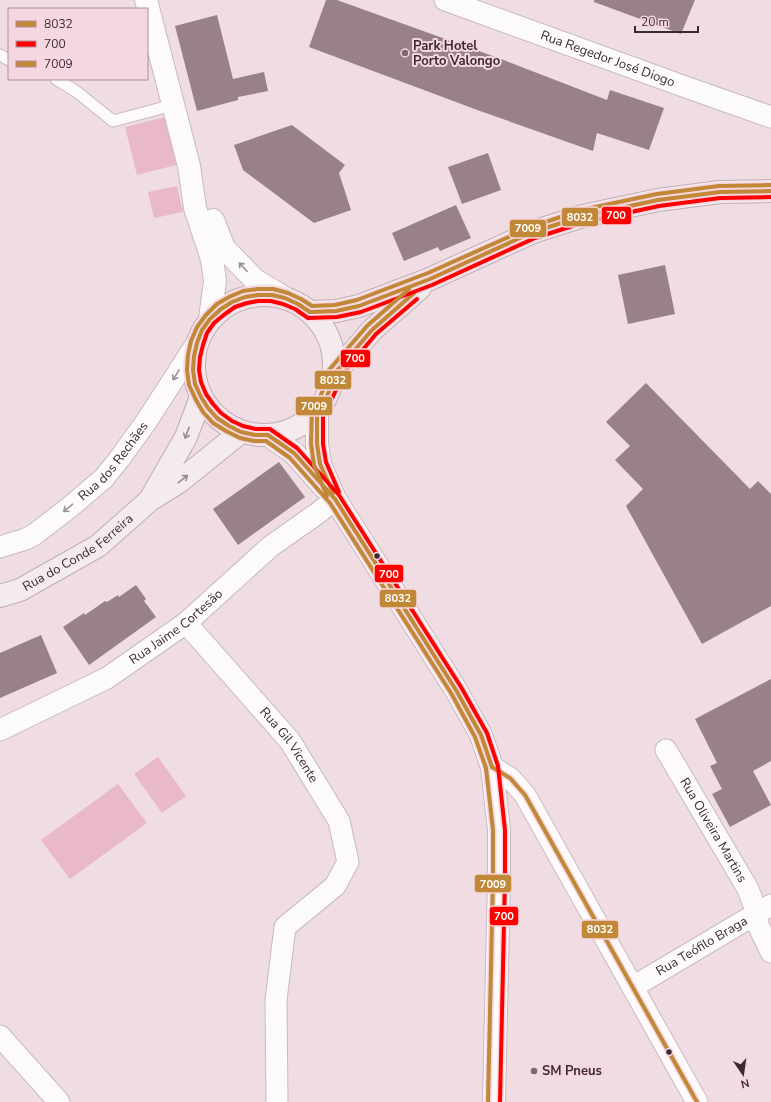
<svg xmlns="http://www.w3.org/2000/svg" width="771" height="1102" font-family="'Nunito Sans',sans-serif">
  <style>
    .green { fill: #e9b8c9 }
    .building { fill: #98818a }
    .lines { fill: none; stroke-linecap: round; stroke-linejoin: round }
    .lane-casing { stroke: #c8babf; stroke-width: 13 }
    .street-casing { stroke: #c8babf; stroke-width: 23 }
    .secondary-casing { stroke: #c8babf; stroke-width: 24 }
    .primary-casing { stroke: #c0aeb4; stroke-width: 24 }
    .lane { stroke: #fdfafb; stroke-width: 11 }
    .street { stroke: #fdfafb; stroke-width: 21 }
    .secondary { stroke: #fdfafb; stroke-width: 22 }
    .primary { stroke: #f3ebee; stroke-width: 22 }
    .bus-1-casing { stroke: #f6d6e0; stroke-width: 7 }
    .bus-2-casing { stroke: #f6d6e0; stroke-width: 7 }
    .bus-3-casing { stroke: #f6d6e0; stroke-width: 7 }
    .bus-1 { stroke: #c18838; stroke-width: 4 }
    .bus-2 { stroke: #f00; stroke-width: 4 }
    .bus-3 { stroke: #c18838; stroke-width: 4 }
    .oneway { stroke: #9b9396 }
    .oneway2 { stroke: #968c8f }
    .poi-dot { fill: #796a6f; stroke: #f6d6e0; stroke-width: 1.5 }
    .bus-dot { fill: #392c30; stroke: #f6d6e0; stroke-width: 1.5 }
    .labels { text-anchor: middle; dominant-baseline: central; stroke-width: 4; stroke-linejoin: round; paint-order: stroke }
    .poi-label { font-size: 13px; font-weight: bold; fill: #392c30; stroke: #f6d6e0; text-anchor: start }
    .street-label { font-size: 13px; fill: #392c30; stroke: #f6d6e0 }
    .line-badge { stroke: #f6d6e0; stroke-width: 1.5 }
    .badge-label { font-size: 11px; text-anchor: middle; font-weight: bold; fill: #fff }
  </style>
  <rect width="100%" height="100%" fill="#efdde3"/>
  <g class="green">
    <path d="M165,117L176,165L137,175L125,127Z"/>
    <path d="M177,186L183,212L154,218L148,192Z"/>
    <path d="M158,757L186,796L162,813L134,774Z"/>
    <path d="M118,784L147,823L70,879L41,840Z"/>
  </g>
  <g class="building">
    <path d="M326,0H337L501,59L607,100L610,90L664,108L649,150L597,133L593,151L480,111L309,47Z"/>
    <path d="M594,0H695L681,34L594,2Z"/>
    <path d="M217,15L233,79L264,72L268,91L238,97V100L197,111L175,26Z"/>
    <path d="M292,125L345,165L339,173L351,210L314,223L243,170L234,145Z"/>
    <path d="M488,153L501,190L462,204L448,167Z"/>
    <path d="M456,205L471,238L440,251L438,247L404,261L392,233Z"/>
    <path d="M665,265L675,314L628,324L618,275Z"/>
    <path d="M646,383L750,489L758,481L771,494V606L702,644L626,506L643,489L615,460L630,446L606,422Z"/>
    <path d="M279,462L305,497L238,545L213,509Z"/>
    <path d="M136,585L146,599L144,601L156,617L89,665L63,627L84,613L85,615L105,601L107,602L118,595L119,597Z"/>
    <path d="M41,635L57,673L0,698V653Z"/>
    <path d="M771,679V761L753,771L771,805L730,827L712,794L722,789L710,766L717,763L695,719Z"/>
  </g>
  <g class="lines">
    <defs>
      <g id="lane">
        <path d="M0,55L9,60"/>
        <path d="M56,79L77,92L113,121L173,105"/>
      </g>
      <g id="street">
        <path id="s1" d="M445,0L694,90L771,117"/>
        <path id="s2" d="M0,547L26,539L35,534L70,507L104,478L120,458L146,422L197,343"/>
        <path id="s3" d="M186,623L290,741L339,821L348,862L335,886L285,927L276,1000L277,1102"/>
        <path id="s4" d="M0,730L107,678L186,623L271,546L318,513L335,499"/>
        <path id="s5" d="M666,750L748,889L757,913L758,925L771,952"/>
        <path d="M492,767L510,778L525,795L697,1102"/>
        <path id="s6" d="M633,987L771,905"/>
        <path d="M0,1036L59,1102"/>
      </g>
      <g id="secondary">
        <path d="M146,0L189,166L195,208L212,259L215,281L210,319"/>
        <path d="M213,220L224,248L255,280L285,298"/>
        <path d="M317,411V444L320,464L335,499L456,690L481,735L492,767L499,830V878L494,1102"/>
        <path d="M268,435L294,453L324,487"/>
      </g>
      <g id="primary">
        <circle cx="264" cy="365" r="70"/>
        <path d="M310,312L336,311L359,306L430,279L533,232L583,216L658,200L720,192L771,191"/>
        <path d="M334,374L372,330L420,288"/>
        <path d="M151,498L186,437L201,397"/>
        <path id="s7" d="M0,596L20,590L98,546L150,500L179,482L241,432"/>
      </g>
    </defs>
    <use href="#lane" class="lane-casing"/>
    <use href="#street" class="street-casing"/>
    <use href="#secondary" class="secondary-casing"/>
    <use href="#primary" class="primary-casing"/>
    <use href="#lane" class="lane"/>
    <use href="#street" class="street"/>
    <use href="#secondary" class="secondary"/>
    <use href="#primary" class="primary"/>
    <defs>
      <g id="bus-1">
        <path d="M333,493L320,464L317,444V411L325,400L331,387L334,374L372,330L414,293"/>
        <path d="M492,767L481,735L456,690L335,499L294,453L268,435H255L241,432L229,426L217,418L208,408L201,397L195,384L193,370L194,356L197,343L202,330L210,319L221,309L232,302L245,297L258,295H272L285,298L298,304L310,312L336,311L359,306L430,279L533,232L583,216L658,200L720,192L771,191"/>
        <path d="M492,767L510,778L525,795L697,1102"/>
      </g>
      <g id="bus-2">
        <path d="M339,492L326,462L323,444V413L330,403L336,390L340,377L376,334L417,299"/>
        <path d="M500,1102L505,878V830L498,766L487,733L461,687L339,495L297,448L270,429H256L243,426L232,421L221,413L213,404L206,394L201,382L199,370L200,357L203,345L207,333L214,323L225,314L235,307L247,303L258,301H271L283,304L295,309L308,318L337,317L361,312L432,285L535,238L585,222L659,206L720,198L771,197"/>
      </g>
      <g id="bus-3">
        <path d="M327,496L314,465L311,444L312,409L320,397L325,385L329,370L367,326L409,289"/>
        <path d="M488,1102L493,878V830L486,768L475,737L451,693L330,503L290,458L266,441H254L240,438L226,431L213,423L203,412L196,400L189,385L187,370L188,355L191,341L197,327L206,315L217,304L229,297L243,291L258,289H273L288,293L301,299L312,306L335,305L357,300L428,273L531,227L581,210L657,194L719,186L771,185"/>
      </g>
    </defs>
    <use href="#bus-1" class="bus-1-casing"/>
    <use href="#bus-2" class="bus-2-casing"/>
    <use href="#bus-3" class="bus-3-casing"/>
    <use href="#bus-1" class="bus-1"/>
    <use href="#bus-2" class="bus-2"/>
    <use href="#bus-3" class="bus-3"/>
  </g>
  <defs><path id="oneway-shaft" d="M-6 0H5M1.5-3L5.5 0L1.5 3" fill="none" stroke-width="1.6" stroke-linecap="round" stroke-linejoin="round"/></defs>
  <g class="oneway">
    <use href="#oneway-shaft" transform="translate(243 267) rotate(-133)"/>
    <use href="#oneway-shaft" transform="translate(176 375) rotate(122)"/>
    <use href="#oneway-shaft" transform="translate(68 508) rotate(141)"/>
  </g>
  <g class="oneway2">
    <use href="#oneway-shaft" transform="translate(187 433) rotate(111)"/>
    <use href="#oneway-shaft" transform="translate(183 479) rotate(-38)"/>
  </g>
  <g class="poi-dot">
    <circle cx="405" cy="53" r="4"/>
    <circle cx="534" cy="1071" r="4"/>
  </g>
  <g class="bus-dot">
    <circle cx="377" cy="556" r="3.5"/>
    <circle cx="669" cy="1052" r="3.5"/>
  </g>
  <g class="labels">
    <g class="poi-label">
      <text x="413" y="46">Park Hotel<tspan x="413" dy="15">Porto Valongo</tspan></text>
      <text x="542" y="1071">SM Pneus</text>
    </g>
    <g class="street-label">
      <text stroke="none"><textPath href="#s1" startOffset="173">Rua Regedor José Diogo</textPath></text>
      <text stroke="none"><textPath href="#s2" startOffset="145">Rua dos Rechães</textPath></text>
      <text stroke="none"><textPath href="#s7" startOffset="90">Rua do Conde Ferreira</textPath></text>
      <text stroke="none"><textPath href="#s4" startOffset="205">Rua Jaime Cortesão</textPath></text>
      <text stroke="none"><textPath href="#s3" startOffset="160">Rua Gil Vicente</textPath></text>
      <text stroke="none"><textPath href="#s5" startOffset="93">Rua Oliveira Martins</textPath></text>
      <text stroke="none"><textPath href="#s6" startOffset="80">Rua Teófilo Braga</textPath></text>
    </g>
  </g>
  <g class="line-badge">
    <rect x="601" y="206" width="31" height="19" rx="4" fill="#f00"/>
    <rect x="561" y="207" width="38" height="20" rx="4" fill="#c18838"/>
    <rect x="509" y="219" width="38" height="19" rx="4" fill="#c18838"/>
    <rect x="340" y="349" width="31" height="19" rx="4" fill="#f00"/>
    <rect x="314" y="370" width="38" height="20" rx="4" fill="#c18838"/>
    <rect x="295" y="396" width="38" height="20" rx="4" fill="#c18838"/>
    <rect x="374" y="564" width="30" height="19" rx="4" fill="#f00"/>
    <rect x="379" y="589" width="38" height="19" rx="4" fill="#c18838"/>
    <rect x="474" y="874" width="38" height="19" rx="4" fill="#c18838"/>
    <rect x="489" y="906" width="30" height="20" rx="4" fill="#f00"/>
    <rect x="581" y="920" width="38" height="19" rx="4" fill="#c18838"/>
  </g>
  <g class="badge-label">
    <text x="616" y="219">700</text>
    <text x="580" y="221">8032</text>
    <text x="528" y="232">7009</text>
    <text x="355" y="362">700</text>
    <text x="333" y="384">8032</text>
    <text x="314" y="410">7009</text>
    <text x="389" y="578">700</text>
    <text x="398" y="602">8032</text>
    <text x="493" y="888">7009</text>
    <text x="504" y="920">700</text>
    <text x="600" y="933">8032</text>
  </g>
  <rect x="8" y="8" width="140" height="72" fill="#f6d6e0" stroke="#aa929a"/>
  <rect x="16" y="21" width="20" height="6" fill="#c18838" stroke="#aa929a"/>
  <text x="44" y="28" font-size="12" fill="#392c30">8032</text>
  <rect x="16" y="41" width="20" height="6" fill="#ff0000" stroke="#aa929a"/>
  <text x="44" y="48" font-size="12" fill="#392c30">700</text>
  <rect x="16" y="61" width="20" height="6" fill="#c18838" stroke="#aa929a"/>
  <text x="44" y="68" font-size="12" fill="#392c30">7009</text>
  <g transform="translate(743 1074) rotate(167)" stroke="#f6d6e0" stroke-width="3" paint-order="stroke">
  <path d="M0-3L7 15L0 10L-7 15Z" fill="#392c30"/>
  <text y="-6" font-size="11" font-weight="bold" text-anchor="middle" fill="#392c30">N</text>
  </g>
  <path d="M635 26v6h63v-6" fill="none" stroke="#392c30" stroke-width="2"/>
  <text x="641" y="26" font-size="12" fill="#392c30" stroke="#f6d6e0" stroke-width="3" paint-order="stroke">20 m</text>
</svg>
